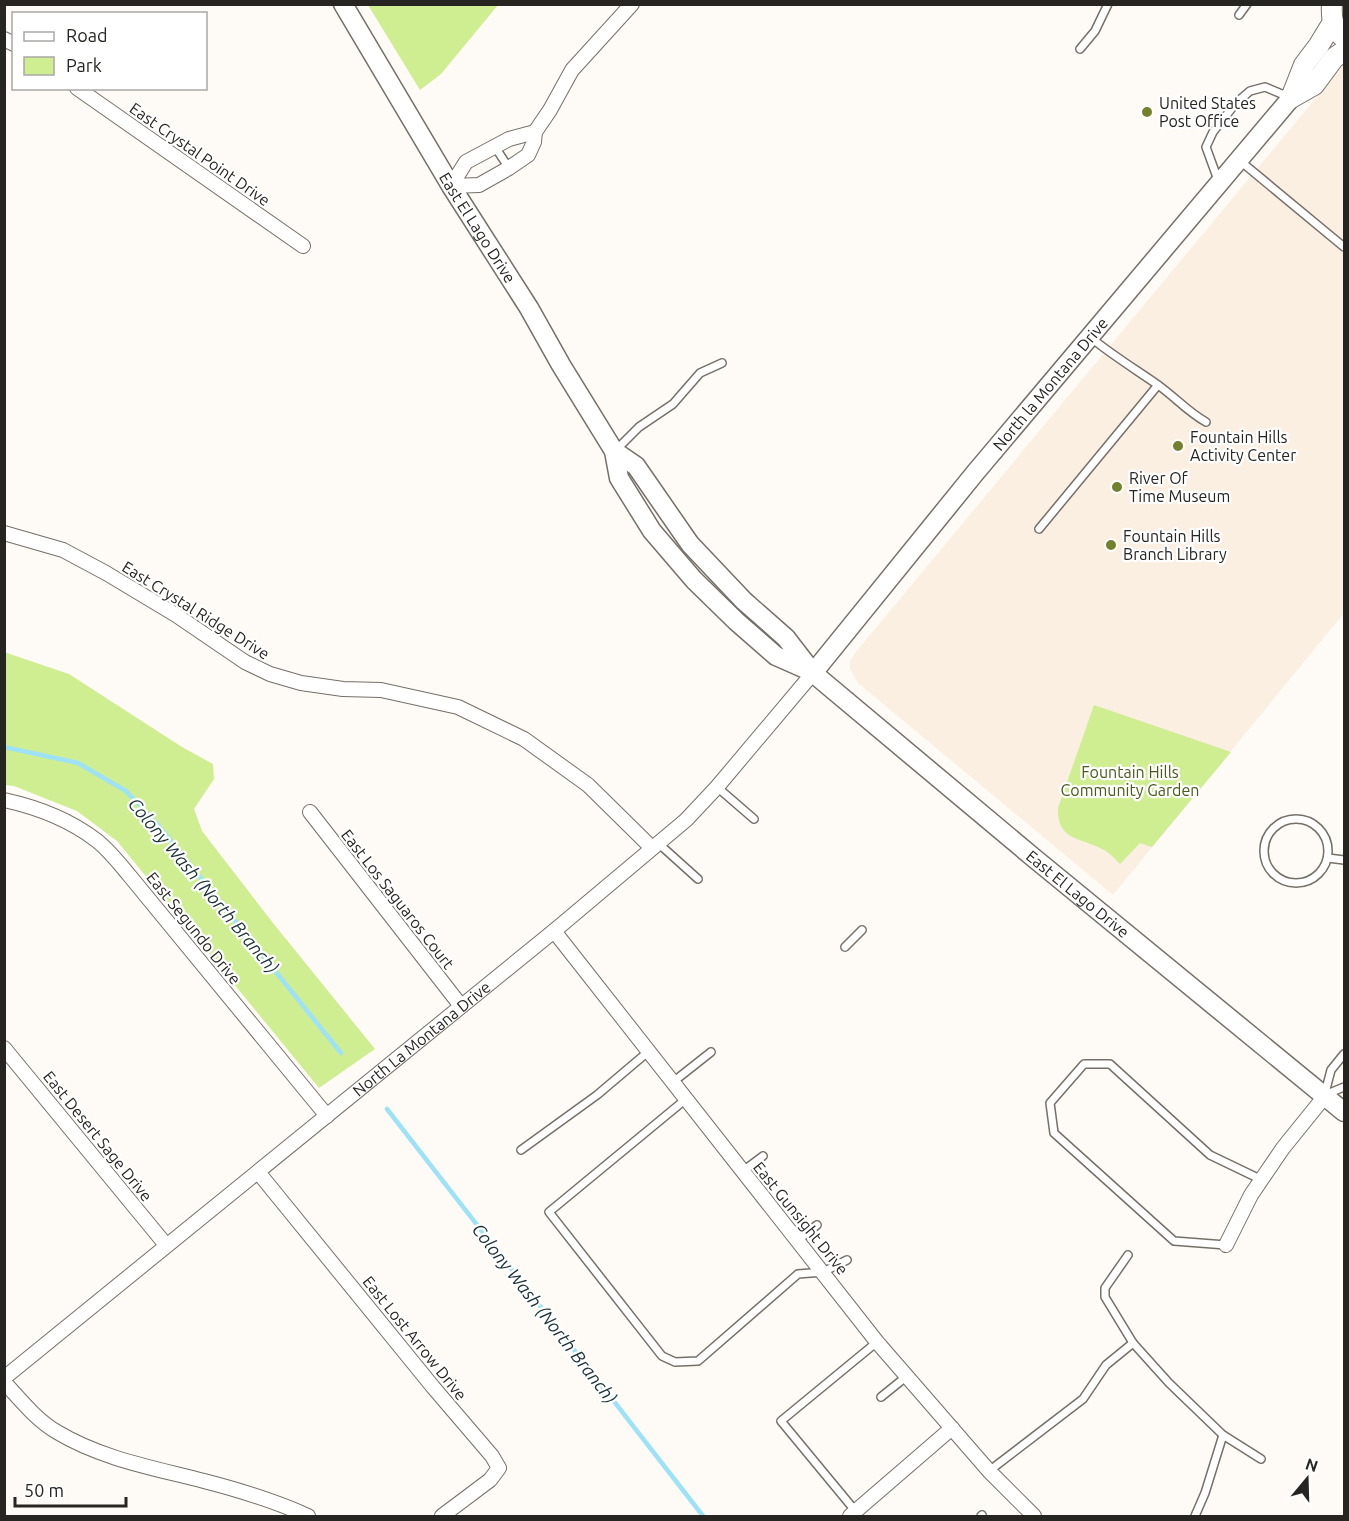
<svg xmlns="http://www.w3.org/2000/svg" width="1349" height="1521" font-family="Ubuntu,sans-serif">
  <style>
    .built { fill: #fbefe1 }
    .green { fill: #cfed91 }
    .lines { fill: none; stroke-linecap: round; stroke-linejoin: round }
    .stream { stroke: #9de2f7; stroke-width: 4.5 }
    .service-casing { stroke: #756f68; stroke-width: 10 }
    .minor-casing { stroke: #756f68; stroke-width: 16 }
    .tertiary-casing { stroke: #756f68; stroke-width: 21 }
    .secondary-casing { stroke: #756f68; stroke-width: 22 }
    .service { stroke: #fff; stroke-width: 7 }
    .minor { stroke: #fff; stroke-width: 14 }
    .tertiary { stroke: #fff; stroke-width: 18 }
    .secondary { stroke: #fff; stroke-width: 20 }
    .poi-dot { fill: #73812f; stroke: #fff; stroke-width: 2 }
    .labels { text-anchor: middle; dominant-baseline: central; stroke-width: 4.5; stroke-linejoin: round; paint-order: stroke }
    .poi-label { font-size: 16px; fill: #272522; stroke: #fff; text-anchor: start }
    .street-label { font-size: 16px; fill: #272522; stroke: #fff }
    .park-label { font-size: 16px; fill: #495b19; stroke: #fff }
    .water-label { font-size: 18px; font-style: italic; fill: #1a3137; stroke: #fff }
  </style>
  <rect width="100%" height="100%" fill="#fefaf5"/>
  <path class="built" d="M1344,64V613L1113,895L858,683L850,669V661L855,653Z"/>
  <g class="green">
    <path d="M368,5H498L441,74L420,90Z"/>
    <path d="M4,652L69,674L182,747L213,764L214,779L194,809L202,831L273,923L375,1049L319,1088L117,841L77,811L14,786L5,785Z"/>
    <path d="M1094,705L1231,752L1152,847L1140,843L1120,864C1115,859 1109,852 1102,849C1080,837 1057,841 1058,808Z"/>
  </g>
  <g class="lines">
    <g class="stream">
      <path d="M4,747L78,763L126,791L158,825L341,1053"/>
      <path d="M387,1109L703,1516"/>
    </g>
    <defs>
      <g id="service">
        <path d="M1239,15L1247,4"/>
        <path d="M1080,49L1095,31L1108,4"/>
        <path d="M495,147L509,168"/>
        <path d="M1239,160L1344,247"/>
        <path d="M1218,180L1206,147L1213,132L1236,103L1250,91L1265,87L1289,97"/>
        <path d="M1090,337C1112,355 1135,369 1158,385C1175,397 1188,412 1206,422"/>
        <path d="M616,450L639,427L673,404L700,373L722,363"/>
        <path d="M1039,529L1158,385"/>
        <path d="M717,787L754,819"/>
        <circle cx="1296" cy="851" r="32"/>
        <path d="M658,843L698,879"/>
        <path d="M1328,858L1344,860"/>
        <path d="M845,947L862,930"/>
        <path d="M673,1082L711,1052"/>
        <path d="M1325,1093L1331,1070L1344,1054"/>
        <path d="M1327,1094L1344,1087"/>
        <path d="M686,1099L549,1212L662,1356L675,1362L698,1361L798,1274L823,1272L847,1260"/>
        <path d="M521,1150L597,1095L649,1051"/>
        <path d="M743,1171L763,1156"/>
        <path d="M797,1241L817,1225"/>
        <path d="M1226,1245L1174,1241L1054,1133L1050,1103L1084,1064H1110L1210,1155L1262,1180"/>
        <path d="M1128,1255L1105,1288V1297L1133,1343L1169,1383L1223,1435L1261,1459"/>
        <path d="M881,1397L907,1376"/>
        <path d="M989,1471L1083,1399L1106,1365L1133,1343"/>
        <path d="M857,1513L781,1421L877,1342"/>
        <path d="M981,1516L982,1515"/>
        <path d="M1195,1516L1205,1493L1223,1435"/>
      </g>
      <g id="minor">
        <path d="M4,39L14,44"/>
        <path d="M77,88L303,246"/>
        <path d="M451,186L479,185L509,168L528,155L534,142L535,132L550,110L572,70L632,4"/>
        <path d="M451,186L466,162L509,139L535,132"/>
        <path d="M4,533L63,550L106,573L176,615L245,662L270,674L301,683L343,689L381,690L458,707L524,739L588,785L652,848"/>
        <path d="M4,800C36,807 70,820 96,840C108,849 119,863 129,875L327,1116"/>
        <path d="M310,812L461,1006"/>
        <path d="M554,931L877,1342L989,1471L1034,1516"/>
        <path d="M4,1048L166,1245"/>
        <path d="M258,1172L433,1387L492,1456L499,1468L490,1480L442,1516"/>
        <path d="M1226,1245L1251,1195L1283,1148L1325,1096"/>
        <path id="s1" d="M4,1378L554,931L686,820L717,787L813,673"/>
        <path d="M4,1382C20,1399 36,1420 57,1432C102,1459 154,1468 204,1481C239,1490 275,1501 308,1516"/>
        <path d="M850,1516L952,1428"/>
      </g>
      <g id="tertiary">
        <path id="s2" d="M343,4L451,186L529,308L561,365L614,451L619,478L652,531L694,580L736,621L776,656L810,671"/>
        <path id="s3" d="M614,451L636,466L690,544L744,601L786,638L813,673L1034,858L1344,1112"/>
        <path id="s4" d="M813,673L975,473L1291,98"/>
      </g>
      <g id="secondary">
        <path d="M1332,4C1331,19 1333,29 1344,38"/>
        <path d="M1291,98L1304,65L1319,45L1333,22"/>
        <path d="M1291,98L1314,85L1334,58L1344,51"/>
      </g>
    </defs>
    <use href="#service" class="service-casing"/>
    <use href="#minor" class="minor-casing"/>
    <use href="#tertiary" class="tertiary-casing"/>
    <use href="#secondary" class="secondary-casing"/>
    <use href="#service" class="service"/>
    <use href="#minor" class="minor"/>
    <use href="#tertiary" class="tertiary"/>
    <use href="#secondary" class="secondary"/>
  </g>
  <g class="poi-dot">
    <circle cx="1147" cy="112" r="6"/>
    <circle cx="1178" cy="446" r="6"/>
    <circle cx="1117" cy="487" r="6"/>
    <circle cx="1111" cy="545" r="6"/>
  </g>
  <g class="labels">
    <g class="poi-label">
      <text x="1159" y="103">United States<tspan x="1159" dy="18">Post Office</tspan></text>
      <text x="1190" y="437">Fountain Hills<tspan x="1190" dy="18">Activity Center</tspan></text>
      <text x="1129" y="478">River Of<tspan x="1129" dy="18">Time Museum</tspan></text>
      <text x="1123" y="536">Fountain Hills<tspan x="1123" dy="18">Branch Library</tspan></text>
    </g>
    <g class="street-label">
      <text transform="translate(200 154) rotate(35)">East Crystal Point Drive</text>
      <text stroke="none"><textPath href="#s2" startOffset="261">East El Lago Drive</textPath></text>
      <text stroke="none"><textPath href="#s4" startOffset="374">North la Montana Drive</textPath></text>
      <text transform="translate(196 610) rotate(32)">East Crystal Ridge Drive</text>
      <text stroke="none"><textPath href="#s3" startOffset="645">East El Lago Drive</textPath></text>
      <text transform="translate(398 899) rotate(52)">East Los Saguaros Court</text>
      <text transform="translate(194 928) rotate(51)">East Segundo Drive</text>
      <text stroke="none"><textPath href="#s1" startOffset="538">North La Montana Drive</textPath></text>
      <text transform="translate(98 1136) rotate(51)">East Desert Sage Drive</text>
      <text transform="translate(801 1218) rotate(51)">East Gunsight Drive</text>
      <text transform="translate(415 1338) rotate(51)">East Lost Arrow Drive</text>
    </g>
    <g class="park-label">
      <text x="1130" y="772">Fountain Hills<tspan x="1130" dy="18">Community Garden</tspan></text>
    </g>
    <g class="water-label">
      <text transform="translate(204 885) rotate(50)">Colony Wash (North Branch)</text>
      <text transform="translate(545 1313) rotate(52)">Colony Wash (North Branch)</text>
    </g>
  </g>
  <rect width="1349" height="1521" fill="none" stroke="#272522" stroke-width="12"/>
  <rect x="12" y="12" width="195" height="78" fill="#ffffff" stroke="#a9a8a7" stroke-width="1.5"/>
  <rect x="24" y="32" width="30" height="9" fill="#ffffff" stroke="#a9a8a7" stroke-width="1.5"/>
  <text x="66" y="42" font-size="18" fill="#272522">Road</text>
  <rect x="24" y="57" width="30" height="18" fill="#cfed91" stroke="#a9a8a7" stroke-width="1.5"/>
  <text x="66" y="72" font-size="18" fill="#272522">Park</text>
  <g transform="translate(1307 1479) rotate(19)" stroke="#ffffff" stroke-width="4.5" paint-order="stroke">
  <path d="M0-4.5L10 22L0 15L-10 22Z" fill="#272522"/>
  <text y="-9" font-size="16" font-weight="bold" text-anchor="middle" fill="#272522">N</text>
  </g>
  <path d="M15 1497v9h111v-9" fill="none" stroke="#272522" stroke-width="3"/>
  <text x="24" y="1497" font-size="18" fill="#272522" stroke="#ffffff" stroke-width="4.5" paint-order="stroke">50 m</text>
</svg>
